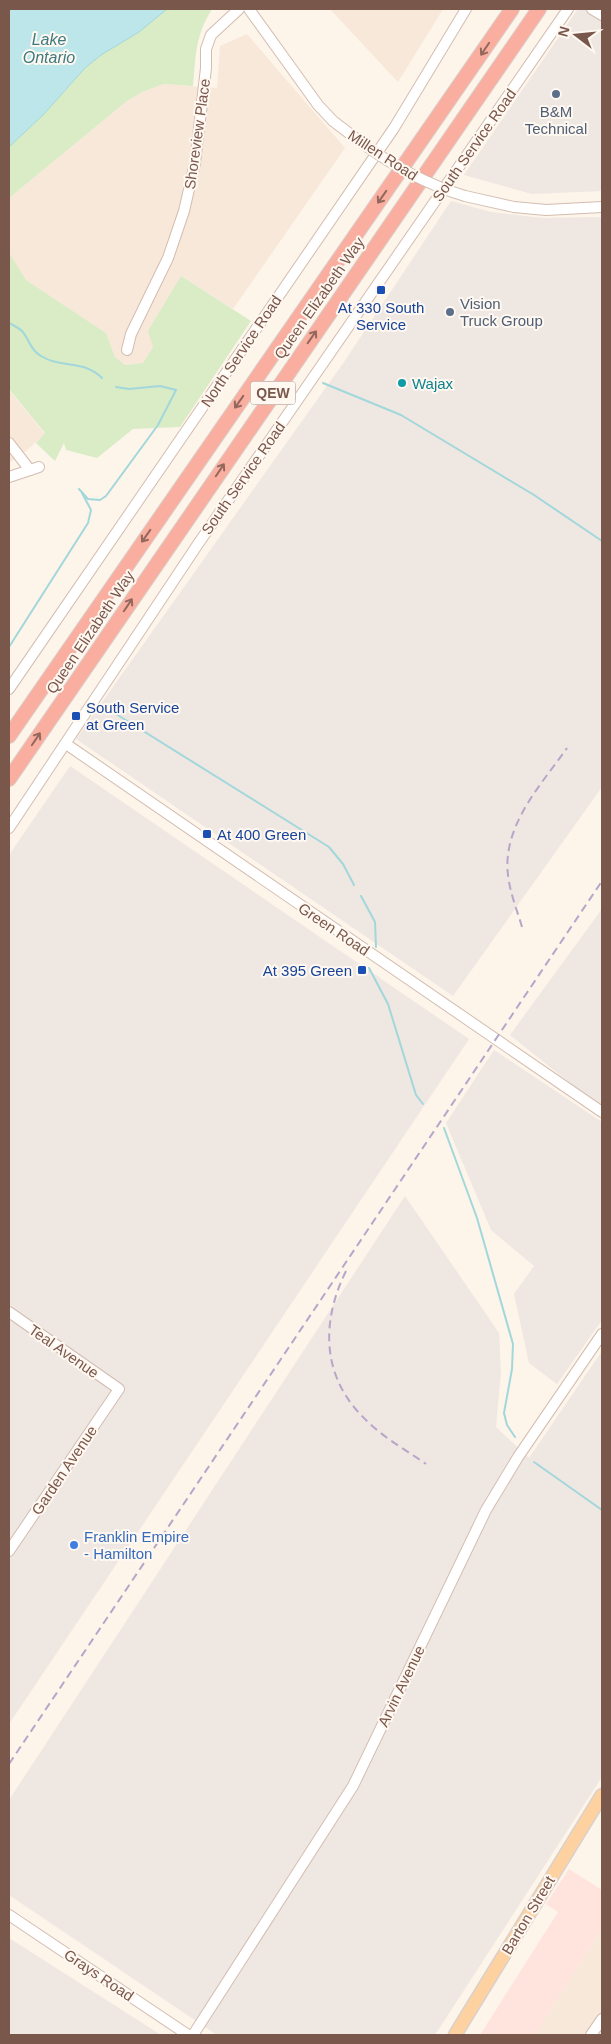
<svg xmlns="http://www.w3.org/2000/svg" width="611" height="2044" font-family="Arial,sans-serif">
  <style>
    .residential { fill: #f8e8da }
    .commercial { fill: #fee4dd }
    .industrial { fill: #efe7e2 }
    .green { fill: #d9ecc6 }
    .water { fill: #bce6e9; stroke: #a2d7db }
    .lines { fill: none; stroke-linecap: round; stroke-linejoin: round }
    .stream { stroke: #a2d7db; stroke-width: 2 }
    .minor-casing { stroke: #d3bdb1; stroke-width: 12 }
    .major-casing { stroke: #dad0cd; stroke-width: 15 }
    .highway-casing { stroke: #dad0cd; stroke-width: 16 }
    .minor { stroke: #fff; stroke-width: 10 }
    .major { stroke: #fdd2a0; stroke-width: 12 }
    .highway { stroke: #f9ae9f; stroke-width: 14 }
    .rail { stroke: #b6a6c9; stroke-width: 2; stroke-dasharray: 8 5; stroke-linecap: butt }
    .minor-bridge-casing { stroke: #d3bdb1; stroke-width: 12; stroke-linecap: butt }
    .minor-bridge { stroke: #fff; stroke-width: 10 }
    .oneway { stroke: #93685c }
    .service-dot { fill: #5c6f8a; stroke: #fff8f1; stroke-width: 2 }
    .transit-dot { fill: #1a4fb4; stroke: #fff8f1; stroke-width: 2 }
    .culture-dot { fill: #0f9aa8; stroke: #fff8f1; stroke-width: 2 }
    .shop-dot { fill: #3f7fe0; stroke: #fff8f1; stroke-width: 2 }
    .labels { text-anchor: middle; dominant-baseline: central; stroke-width: 4; stroke-linejoin: round; paint-order: stroke }
    .shield { fill: #fff8f1; stroke: #a2877d; stroke-width: 1 }
    .shield-label { font-size: 14px; font-weight: bold; fill: #7a574b }
    .service-label { font-size: 15px; fill: #4e5e75; stroke: #fff8f1 }
    .street-label { font-size: 15px; fill: #7a574b; stroke: #fff8f1 }
    .transit-label { font-size: 15px; fill: #164399; stroke: #fff8f1; text-anchor: start }
    .culture-label { font-size: 15px; fill: #0d838f; stroke: #fff8f1; text-anchor: start }
    .shop-label { font-size: 15px; fill: #366cbe; stroke: #fff8f1; text-anchor: start }
    .water-label { font-size: 16px; font-style: italic; fill: #3d7a7f; stroke: #fff8f1 }
  </style>
  <rect width="100%" height="100%" fill="#fdf4ea"/>
  <g class="residential">
    <path d="M330,9H443L398,82Z"/>
    <path d="M247,34L345,148L233,309L181,276L153,347L143,363L125,365L115,357L106,333L26,280L16,266L9,253V198L127,101L142,92L164,84L217,88L220,46Z"/>
    <path d="M9,390L45,434L26,451L9,463Z"/>
    <path d="M602,1929V2035H535L576,1970Z"/>
  </g>
  <path class="commercial" d="M569,1869L602,1890V1929L535,2035H480L558,1912L546,1904Z"/>
  <g class="industrial">
    <path d="M578,9H602V191L532,194L464,175Z"/>
    <path d="M451,201L491,212L542,218L602,217V787L453,996L76,739L344,362Z"/>
    <path d="M70,766L469,1039L9,1724V855Z"/>
    <path d="M602,909V1105L575,1087L510,1035Z"/>
    <path d="M494,1050L602,1122V1320L557,1384L529,1363L514,1294L534,1266L491,1230L446,1123Z"/>
    <path d="M405,1196L499,1333L501,1372L496,1427L529,1458L602,1351V1777L435,2035H217L9,1895V1800Z"/>
    <path d="M9,1938L161,2035H9Z"/>
  </g>
  <g class="green">
    <path d="M167,9H212C195,36 196,55 193,86L164,84L142,92L127,101L9,198V147L43,115L85,68L101,55L139,32Z"/>
    <path d="M9,253L26,280L106,333L115,357L125,365L143,363L153,347L148,331L181,276L251,321L180,427L133,429L97,458L66,450L64,443L55,461L36,443L45,433L9,389Z"/>
  </g>
  <path class="water" d="M9,9H167L139,32L101,55L85,68L43,115L9,147Z"/>
  <g class="lines">
    <g class="stream">
      <path d="M9,323C13,325 19,328 22,331C29,339 31,351 41,356C62,369 83,359 102,378"/>
      <path d="M323,383L401,415L534,495L602,541"/>
      <path d="M79,489L88,499L100,500L106,496L158,425L176,390L160,386L129,389L116,387"/>
      <path d="M9,647L88,523L91,510L82,493"/>
      <path d="M116,714L329,847L343,864L354,885"/>
      <path d="M361,896L375,922L376,947"/>
      <path d="M369,968L388,1004L416,1095L423,1104"/>
      <path d="M444,1128L477,1218L513,1344L512,1369L504,1413L507,1425L515,1437"/>
      <path d="M534,1462L602,1510"/>
    </g>
    <defs>
      <g id="minor">
        <path d="M249,9L318,105L333,121L358,140"/>
        <path d="M592,9L602,15"/>
        <path d="M465,196L514,207L546,210L602,207"/>
        <path d="M127,350L131,334L168,258L184,211L195,163L206,68V49L211,35L239,9"/>
        <path d="M9,443L30,470"/>
        <path d="M9,477L39,467"/>
        <path d="M9,689L394,128L466,9"/>
        <path d="M66,744L602,1112"/>
        <path d="M9,828L198,544L568,9"/>
        <path d="M9,1312L119,1389L9,1551"/>
        <path d="M9,1915L188,2035"/>
        <path d="M193,2035L353,1786L486,1510L518,1457L602,1334"/>
        <path d="M591,2035L602,2019"/>
      </g>
      <path id="major" d="M455,2035L602,1795"/>
      <g id="highway">
        <path d="M9,736L512,9"/>
        <path d="M9,779L539,9"/>
      </g>
    </defs>
    <use href="#minor" class="minor-casing"/>
    <use href="#major" class="major-casing"/>
    <use href="#highway" class="highway-casing"/>
    <use href="#minor" class="minor"/>
    <use href="#major" class="major"/>
    <use href="#highway" class="highway"/>
    <g class="rail">
      <path d="M522,927C517,910 510,893 508,875C502,826 541,785 567,748"/>
      <path d="M346,1271C320,1324 322,1379 367,1421C384,1438 406,1450 426,1464"/>
      <path d="M9,1764L602,881"/>
    </g>
    <defs>
      <path id="minor-bridge" d="M358,140C391,165 425,184 465,196"/>
    </defs>
    <use href="#minor-bridge" class="minor-bridge-casing"/>
    <use href="#minor-bridge" class="minor-bridge"/>
  </g>
  <defs><path id="oneway-shaft" d="M-6 0H5M1.5-3L5.5 0L1.5 3" fill="none" stroke-width="1.6" stroke-linecap="round" stroke-linejoin="round" transform="scale(1.25)"/></defs>
  <g class="oneway">
    <use href="#oneway-shaft" transform="translate(485 49) rotate(124)"/>
    <use href="#oneway-shaft" transform="translate(382 197) rotate(125)"/>
    <use href="#oneway-shaft" transform="translate(312 337) rotate(-55)"/>
    <use href="#oneway-shaft" transform="translate(239 402) rotate(125)"/>
    <use href="#oneway-shaft" transform="translate(220 470) rotate(-56)"/>
    <use href="#oneway-shaft" transform="translate(146 536) rotate(125)"/>
    <use href="#oneway-shaft" transform="translate(128 605) rotate(-56)"/>
    <use href="#oneway-shaft" transform="translate(36 739) rotate(-56)"/>
  </g>
  <g class="service-dot">
    <circle cx="556" cy="94" r="5"/>
    <circle cx="450" cy="312" r="5"/>
  </g>
  <g class="transit-dot">
    <rect x="376" y="285" width="10" height="10" rx="2.5"/>
    <rect x="71" y="711" width="10" height="10" rx="2.5"/>
    <rect x="202" y="829" width="10" height="10" rx="2.5"/>
    <rect x="357" y="965" width="10" height="10" rx="2.5"/>
  </g>
  <circle class="culture-dot" cx="402" cy="383" r="5"/>
  <circle class="shop-dot" cx="74" cy="1545" r="5"/>
  <g class="labels">
    <rect class="shield" x="250.5" y="381.5" width="45" height="23" rx="4"/>
    <g class="shield-label">
      <text x="273" y="393">QEW</text>
    </g>
    <g class="service-label">
      <text x="556" y="111">B&amp;M<tspan x="556" dy="17">Technical</tspan></text>
      <text x="460" y="303" text-anchor="start">Vision<tspan x="460" dy="17">Truck Group</tspan></text>
    </g>
    <g class="street-label">
      <text transform="translate(197 134) rotate(-82)">Shoreview Place</text>
      <text transform="translate(474 145) rotate(-55)">South Service Road</text>
      <text transform="translate(383 155) rotate(33)">Millen Road</text>
      <text transform="translate(319 298) rotate(-55)">Queen Elizabeth Way</text>
      <text transform="translate(241 351) rotate(-56)">North Service Road</text>
      <text transform="translate(243 478) rotate(-55)">South Service Road</text>
      <text transform="translate(90 632) rotate(-56)">Queen Elizabeth Way</text>
      <text transform="translate(334 929) rotate(34)">Green Road</text>
      <text transform="translate(64 1351) rotate(35)">Teal Avenue</text>
      <text transform="translate(64 1470) rotate(-56)">Garden Avenue</text>
      <text transform="translate(401 1686) rotate(-64)">Arvin Avenue</text>
      <text transform="translate(528 1915) rotate(-59)">Barton Street</text>
      <text transform="translate(99 1975) rotate(34)">Grays Road</text>
    </g>
    <g class="transit-label">
      <text x="381" y="307" text-anchor="middle">At 330 South<tspan x="381" dy="17">Service</tspan></text>
      <text x="86" y="707">South Service<tspan x="86" dy="17">at Green</tspan></text>
      <text x="217" y="834">At 400 Green</text>
      <text x="352" y="970" text-anchor="end">At 395 Green</text>
    </g>
    <g class="culture-label">
      <text x="412" y="383">Wajax</text>
    </g>
    <g class="shop-label">
      <text x="84" y="1536">Franklin Empire<tspan x="84" dy="17">- Hamilton</tspan></text>
    </g>
    <g class="water-label">
      <text x="49" y="39">Lake<tspan x="49" dy="18">Ontario</tspan></text>
    </g>
  </g>
  <rect width="611" height="2044" fill="none" stroke="#7a574b" stroke-width="20"/>
  <g transform="translate(576 35) rotate(286)" stroke="#fff8f1" stroke-width="4" paint-order="stroke">
  <path d="M0-4L9 19L0 12L-9 19Z" fill="#7a574b"/>
  <text y="-8" font-size="14" font-weight="bold" text-anchor="middle" fill="#7a574b">N</text>
  </g>
</svg>
